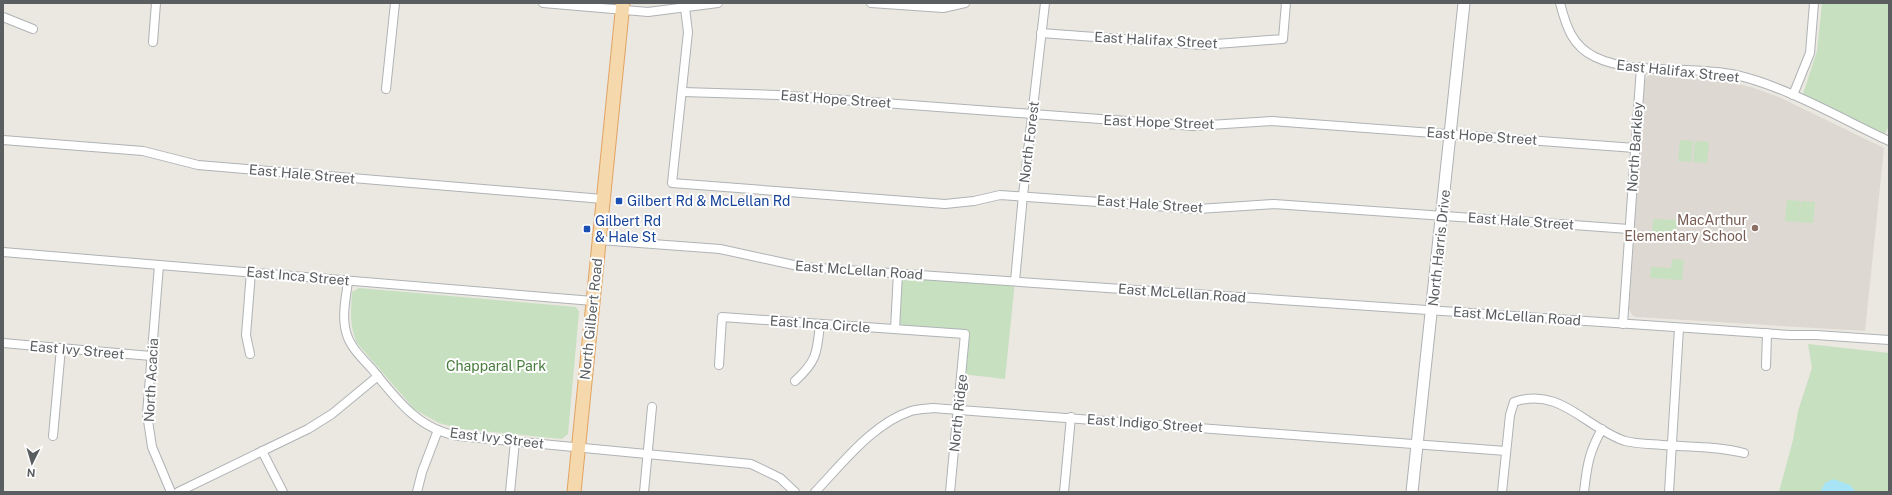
<svg xmlns="http://www.w3.org/2000/svg" width="1892" height="495" font-family="'Public Sans',sans-serif">
  <style>
    .education { fill: #ddd8d2 }
    .green { fill: #c7e0c0 }
    .water { fill: #a7e4f5 }
    .lines { fill: none; stroke-linecap: round; stroke-linejoin: round }
    .street-casing { stroke: #afb3b5; stroke-width: 10 }
    .secondary-casing { stroke: #aeb2b5; stroke-width: 13 }
    .primary-casing { stroke: #e0a364; stroke-width: 15 }
    .street { stroke: #fff; stroke-width: 8 }
    .secondary { stroke: #fff; stroke-width: 11 }
    .primary { stroke: #f5d9ac; stroke-width: 13 }
    .transit-dot { fill: #1a4fb4; stroke: #fff; stroke-width: 1.5 }
    .education-dot { fill: #8d6e63; stroke: #fff; stroke-width: 1.5 }
    .labels { text-anchor: middle; dominant-baseline: central; stroke-width: 4; stroke-linejoin: round; paint-order: stroke }
    .street-label { font-size: 14px; fill: #5a5e60; stroke: #fff }
    .transit-label { font-size: 14px; fill: #164399; stroke: #fff; text-anchor: start }
    .education-label { font-size: 14px; fill: #785e54; stroke: #fff; text-anchor: end }
    .park-label { font-size: 14px; fill: #477c3d; stroke: #fff }
  </style>
  <rect width="100%" height="100%" fill="#ebe7e1"/>
  <path class="education" d="M1649,75L1719,80L1751,87L1779,97L1884,148L1865,331L1636,317L1632,315L1629,309L1644,81Z"/>
  <g class="green">
    <path d="M1822,3H1889V126L1885,134L1803,94L1817,51Z"/>
    <path d="M1680,140L1693,141L1691,162L1678,161Z"/>
    <path d="M1695,141L1709,142L1707,163L1693,162Z"/>
    <path d="M1787,200L1800,201L1799,222L1785,221Z"/>
    <path d="M1801,201L1815,202L1813,223L1799,222Z"/>
    <path d="M1653,219L1677,220L1676,237L1652,235Z"/>
    <path d="M1672,259L1684,260L1682,280L1650,278L1651,267L1671,268Z"/>
    <path d="M898,273L1015,281L1005,379L962,374L965,334L895,329Z"/>
    <path d="M359,288L576,307L579,312L568,434L562,439L461,429L439,423L414,409L357,343C349,324 351,312 352,292Z"/>
    <path d="M1808,344L1889,353V492H1779L1793,440L1798,411L1812,368Z"/>
  </g>
  <path class="water" d="M1833,479L1850,485L1856,492H1820L1825,483Z"/>
  <g class="lines">
    <defs>
      <g id="street">
        <path d="M543,3L648,12L718,3"/>
        <path d="M871,3L943,8L965,3"/>
        <path d="M1560,3C1566,26 1572,46 1595,57C1635,76 1692,65 1736,75C1785,86 1842,119 1889,141"/>
        <path d="M685,8L688,32L672,183L945,204L974,201L1000,195L1198,209L1274,204L1629,229"/>
        <path d="M3,17L33,29"/>
        <path d="M1041,33L1203,45L1283,39L1286,3"/>
        <path d="M153,42L156,3"/>
        <path d="M386,89L395,3"/>
        <path d="M683,92L777,95L1194,126L1272,121L1635,148"/>
        <path d="M1793,95L1810,53L1814,3"/>
        <path d="M3,140L143,151L198,165L603,199"/>
        <path d="M599,240L720,249L803,267L1790,335H1816L1889,340"/>
        <path d="M3,252L593,301"/>
        <path d="M159,265L147,414L152,447L171,492"/>
        <path d="M348,281C346,298 341,318 347,335C351,348 363,359 372,369C396,399 419,430 459,436L751,464L780,478L795,492"/>
        <path d="M1015,281L1023,195L1045,3"/>
        <path d="M1623,324L1641,67"/>
        <path d="M895,329L898,273"/>
        <path d="M3,343L151,356"/>
        <path d="M250,354L246,335L251,272"/>
        <path d="M719,365L722,317L965,334L950,492"/>
        <path d="M1766,366L1767,333"/>
        <path d="M795,381C817,361 817,353 820,324"/>
        <path d="M53,436L61,348"/>
        <path d="M262,451L283,492"/>
        <path d="M178,492L308,429L332,414L378,376"/>
        <path d="M417,492L422,472L438,430"/>
        <path d="M510,492L515,441"/>
        <path d="M644,492L652,407"/>
        <path d="M815,492C843,463 872,424 911,411C918,409 926,409 933,408L1506,451"/>
        <path d="M1064,492L1071,417"/>
        <path d="M1502,492L1510,415L1514,402C1560,386 1586,428 1625,441C1637,444 1650,444 1662,445C1689,447 1717,446 1744,453"/>
        <path d="M1584,492C1587,465 1589,452 1602,429"/>
        <path d="M1669,492L1679,328"/>
      </g>
      <path id="secondary" d="M1412,492L1464,3"/>
      <path id="primary" d="M574,492L623,3"/>
    </defs>
    <use href="#street" class="street-casing"/>
    <use href="#secondary" class="secondary-casing"/>
    <use href="#primary" class="primary-casing"/>
    <use href="#street" class="street"/>
    <use href="#secondary" class="secondary"/>
    <use href="#primary" class="primary"/>
  </g>
  <g class="transit-dot">
    <rect x="615" y="197" width="8" height="8" rx="2"/>
    <rect x="583" y="225" width="8" height="8" rx="2"/>
  </g>
  <circle class="education-dot" cx="1755" cy="228" r="4"/>
  <g class="labels">
    <g class="street-label">
      <text transform="translate(1156 40) rotate(3)">East Halifax Street</text>
      <text transform="translate(1678 71) rotate(6)">East Halifax Street</text>
      <text transform="translate(836 99) rotate(4)">East Hope Street</text>
      <text transform="translate(1159 122) rotate(2)">East Hope Street</text>
      <text transform="translate(1482 136) rotate(4)">East Hope Street</text>
      <text transform="translate(1029 142) rotate(-83)">North Forest</text>
      <text transform="translate(1635 147) rotate(-86)">North Barkley</text>
      <text transform="translate(302 174) rotate(5)">East Hale Street</text>
      <text transform="translate(1150 204) rotate(4)">East Hale Street</text>
      <text transform="translate(1521 221) rotate(4)">East Hale Street</text>
      <text transform="translate(1439 248) rotate(-84)">North Harris Drive</text>
      <text transform="translate(859 270) rotate(4)">East McLellan Road</text>
      <text transform="translate(298 276) rotate(5)">East Inca Street</text>
      <text transform="translate(1182 293) rotate(4)">East McLellan Road</text>
      <text transform="translate(1517 316) rotate(4)">East McLellan Road</text>
      <text transform="translate(591 319) rotate(-84)">North Gilbert Road</text>
      <text transform="translate(820 324) rotate(4)">East Inca Circle</text>
      <text transform="translate(77 350) rotate(5)">East Ivy Street</text>
      <text transform="translate(151 380) rotate(-87)">North Acacia</text>
      <text transform="translate(958 413) rotate(-84)">North Ridge</text>
      <text transform="translate(1145 423) rotate(4)">East Indigo Street</text>
      <text transform="translate(497 438) rotate(7)">East Ivy Street</text>
    </g>
    <g class="transit-label">
      <text x="627" y="201">Gilbert Rd &amp; McLellan Rd</text>
      <text x="595" y="221">Gilbert Rd<tspan x="595" dy="16">&amp; Hale St</tspan></text>
    </g>
    <g class="education-label">
      <text x="1747" y="220">MacArthur<tspan x="1747" dy="16">Elementary School</tspan></text>
    </g>
    <g class="park-label">
      <text x="496" y="366">Chapparal Park</text>
    </g>
  </g>
  <rect width="1892" height="495" fill="none" stroke="#5a5e60" stroke-width="8"/>
  <g transform="translate(32 463) rotate(185)" stroke="#ffffff" stroke-width="3" paint-order="stroke">
  <path d="M0-3L7 15L0 10L-7 15Z" fill="#5a5e60"/>
  <text y="-6" font-size="11" font-weight="bold" text-anchor="middle" fill="#5a5e60">N</text>
  </g>
</svg>
